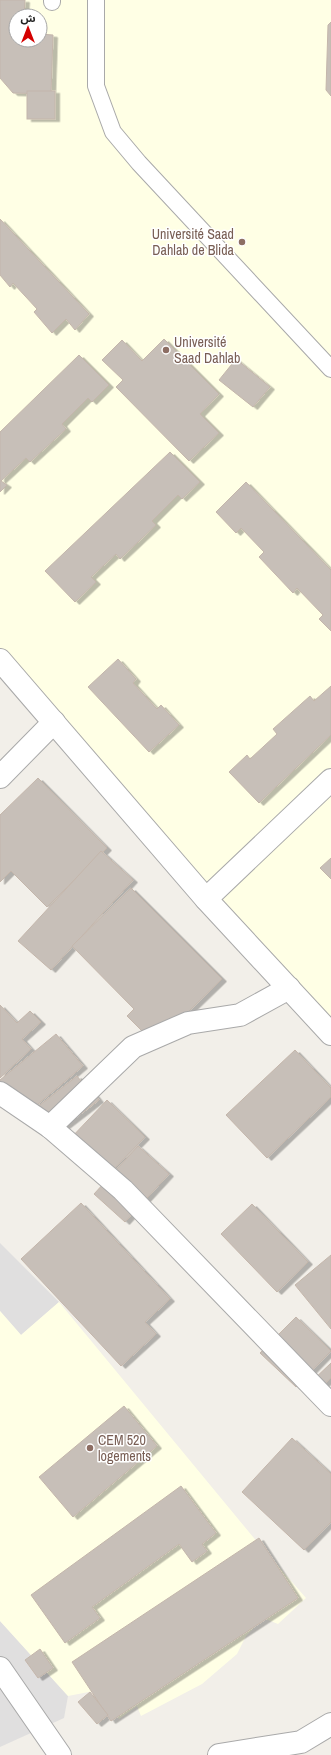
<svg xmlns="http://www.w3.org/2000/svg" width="331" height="1755" font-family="'Archivo Narrow','Noto Sans Arabic',sans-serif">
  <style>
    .residential { fill: #e0dfdf }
    .education { fill: #ffffe5; fill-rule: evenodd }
    .building { fill: #c7bfb8; stroke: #c4b6ab; filter: url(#shadow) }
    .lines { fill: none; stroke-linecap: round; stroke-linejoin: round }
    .service-casing { stroke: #a9a9a9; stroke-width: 18 }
    .minor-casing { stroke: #a9a9a9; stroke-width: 24 }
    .tertiary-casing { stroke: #a9a9a9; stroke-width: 24 }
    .service { stroke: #fff; stroke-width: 16 }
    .minor { stroke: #fff; stroke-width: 22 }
    .tertiary { stroke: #fff; stroke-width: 22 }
    .education-dot { fill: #8d6e63; stroke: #fff; stroke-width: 1.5 }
    .labels { text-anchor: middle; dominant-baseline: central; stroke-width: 3; stroke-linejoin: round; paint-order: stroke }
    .education-label { font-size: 14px; fill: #785e54; stroke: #fff; text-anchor: start }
  </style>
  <defs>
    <filter id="shadow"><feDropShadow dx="4.5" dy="2.5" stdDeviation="0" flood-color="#0004"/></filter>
  </defs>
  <rect width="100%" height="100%" fill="#f2efe9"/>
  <g class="residential">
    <path d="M0,1243L59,1302L21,1335L0,1311Z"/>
    <path d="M0,1621L68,1696L64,1718L0,1747Z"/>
  </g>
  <g class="education">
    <path d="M0,0H331V1034L0,661ZM16,16H40V40H16Z"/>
    <path d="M59,1302L258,1543L306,1598L278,1624L263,1618L246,1636L237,1654L202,1684L141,1716L137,1706L119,1719L99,1690L68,1696L0,1621V1311L21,1335Z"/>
  </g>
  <g class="building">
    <path d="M0,0H25L24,16H16V40H40V34L53,35L51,94L13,93L0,78Z"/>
    <path d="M331,22V96L326,90L328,25Z"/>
    <rect x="27" y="91" width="28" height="28"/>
    <path d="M0,219L89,314L75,330L66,319L52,333L34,312L37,309L13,283L10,287L0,275Z"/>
    <path d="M164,339L219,394L200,414L219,433L189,461L116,387L123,380L102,360L122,340L142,361Z"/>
    <path d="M79,355L109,385L92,402L88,398L62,424L66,429L30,462L26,458L1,481L7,485L0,492V432Z"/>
    <path d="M236,359L270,387L253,407L219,380Z"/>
    <path d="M170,452L200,482L182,499L178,495L152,521L156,525L120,559L116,554L91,577L96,582L75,602L45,571Z"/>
    <path d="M246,482L331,570V631L319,619L323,615L297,588L293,593L259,557L264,552L241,528L236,533L216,512Z"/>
    <path d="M118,659L136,679L133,683L157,709L161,705L179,725L149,752L88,687Z"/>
    <path d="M331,686V735L259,803L229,772L247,755L250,759L277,734L273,729L310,696L314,701Z"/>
    <path d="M38,778L107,848L47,907L11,871L0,882V815Z"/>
    <path d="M101,851L133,880L51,970L18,941Z"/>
    <path d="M331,858V879L320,868Z"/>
    <path d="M131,888L222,979L155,1044L127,1016L134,1009L72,946Z"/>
    <path d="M0,1005L17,1023L30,1011L41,1022L22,1039L31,1049L0,1078Z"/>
    <path d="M56,1034L83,1066L25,1115L0,1085V1080Z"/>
    <path d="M295,1050L331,1088V1097L267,1158L226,1115Z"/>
    <path d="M77,1076L85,1086L87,1085L99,1100L51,1137L31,1112Z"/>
    <path d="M107,1100L145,1137L107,1176L69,1140Z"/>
    <path d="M138,1146L169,1174L125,1222L94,1194Z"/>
    <path d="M81,1203L170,1299L145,1322L156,1334L121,1366L21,1259Z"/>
    <path d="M252,1204L308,1262L277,1292L221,1234Z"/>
    <path d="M331,1255V1329L295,1285Z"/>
    <path d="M296,1317L331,1351L296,1387L260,1353Z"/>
    <path d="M331,1363V1378L318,1390L311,1382Z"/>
    <path d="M124,1406L157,1446L73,1517L39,1477Z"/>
    <path d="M292,1438L331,1474V1522L304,1550L242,1492Z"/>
    <path d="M181,1486L216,1533L202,1544L207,1551L192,1562L179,1544L92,1607L100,1618L65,1643L31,1595Z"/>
    <path d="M259,1538L298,1598L111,1721L72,1662Z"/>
    <path d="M40,1649L53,1668L38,1678L25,1660Z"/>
    <path d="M90,1692L108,1715L97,1724L78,1702Z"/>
  </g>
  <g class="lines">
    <defs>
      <g id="service">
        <path d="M96,0V86L113,132L139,163L331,369"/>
        <path d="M52,2V0"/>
      </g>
      <g id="minor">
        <path d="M0,777L54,722"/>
        <path d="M206,899L331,780"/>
        <path d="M0,1093L50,1127L123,1190L331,1405"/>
        <path d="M50,1127L133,1047L188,1023L240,1015L289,988"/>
        <path d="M0,1668L60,1755"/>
      </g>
      <g id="tertiary">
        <path d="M0,660L206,899L331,1034"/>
        <path d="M219,1755L301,1742L331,1724"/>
      </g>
    </defs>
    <use href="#service" class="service-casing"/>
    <use href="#minor" class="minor-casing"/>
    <use href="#tertiary" class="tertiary-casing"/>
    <use href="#service" class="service"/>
    <use href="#minor" class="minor"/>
    <use href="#tertiary" class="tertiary"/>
  </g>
  <g class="education-dot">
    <circle cx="242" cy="242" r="4"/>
    <circle cx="166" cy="350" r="4"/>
    <circle cx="90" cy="1448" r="4"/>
  </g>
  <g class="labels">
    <g class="education-label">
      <text x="234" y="234" text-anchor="end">Université Saad<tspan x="234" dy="16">Dahlab de Blida</tspan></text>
      <text x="174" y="342">Université<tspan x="174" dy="16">Saad Dahlab</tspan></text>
      <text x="98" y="1440">CEM 520<tspan x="98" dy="16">logements</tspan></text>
    </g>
  </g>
  <g transform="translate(28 28)"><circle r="19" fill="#ffffff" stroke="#a7a7a7"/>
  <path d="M0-3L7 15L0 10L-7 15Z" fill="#d40000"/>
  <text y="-6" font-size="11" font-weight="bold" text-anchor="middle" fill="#222222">ش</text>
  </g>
</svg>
